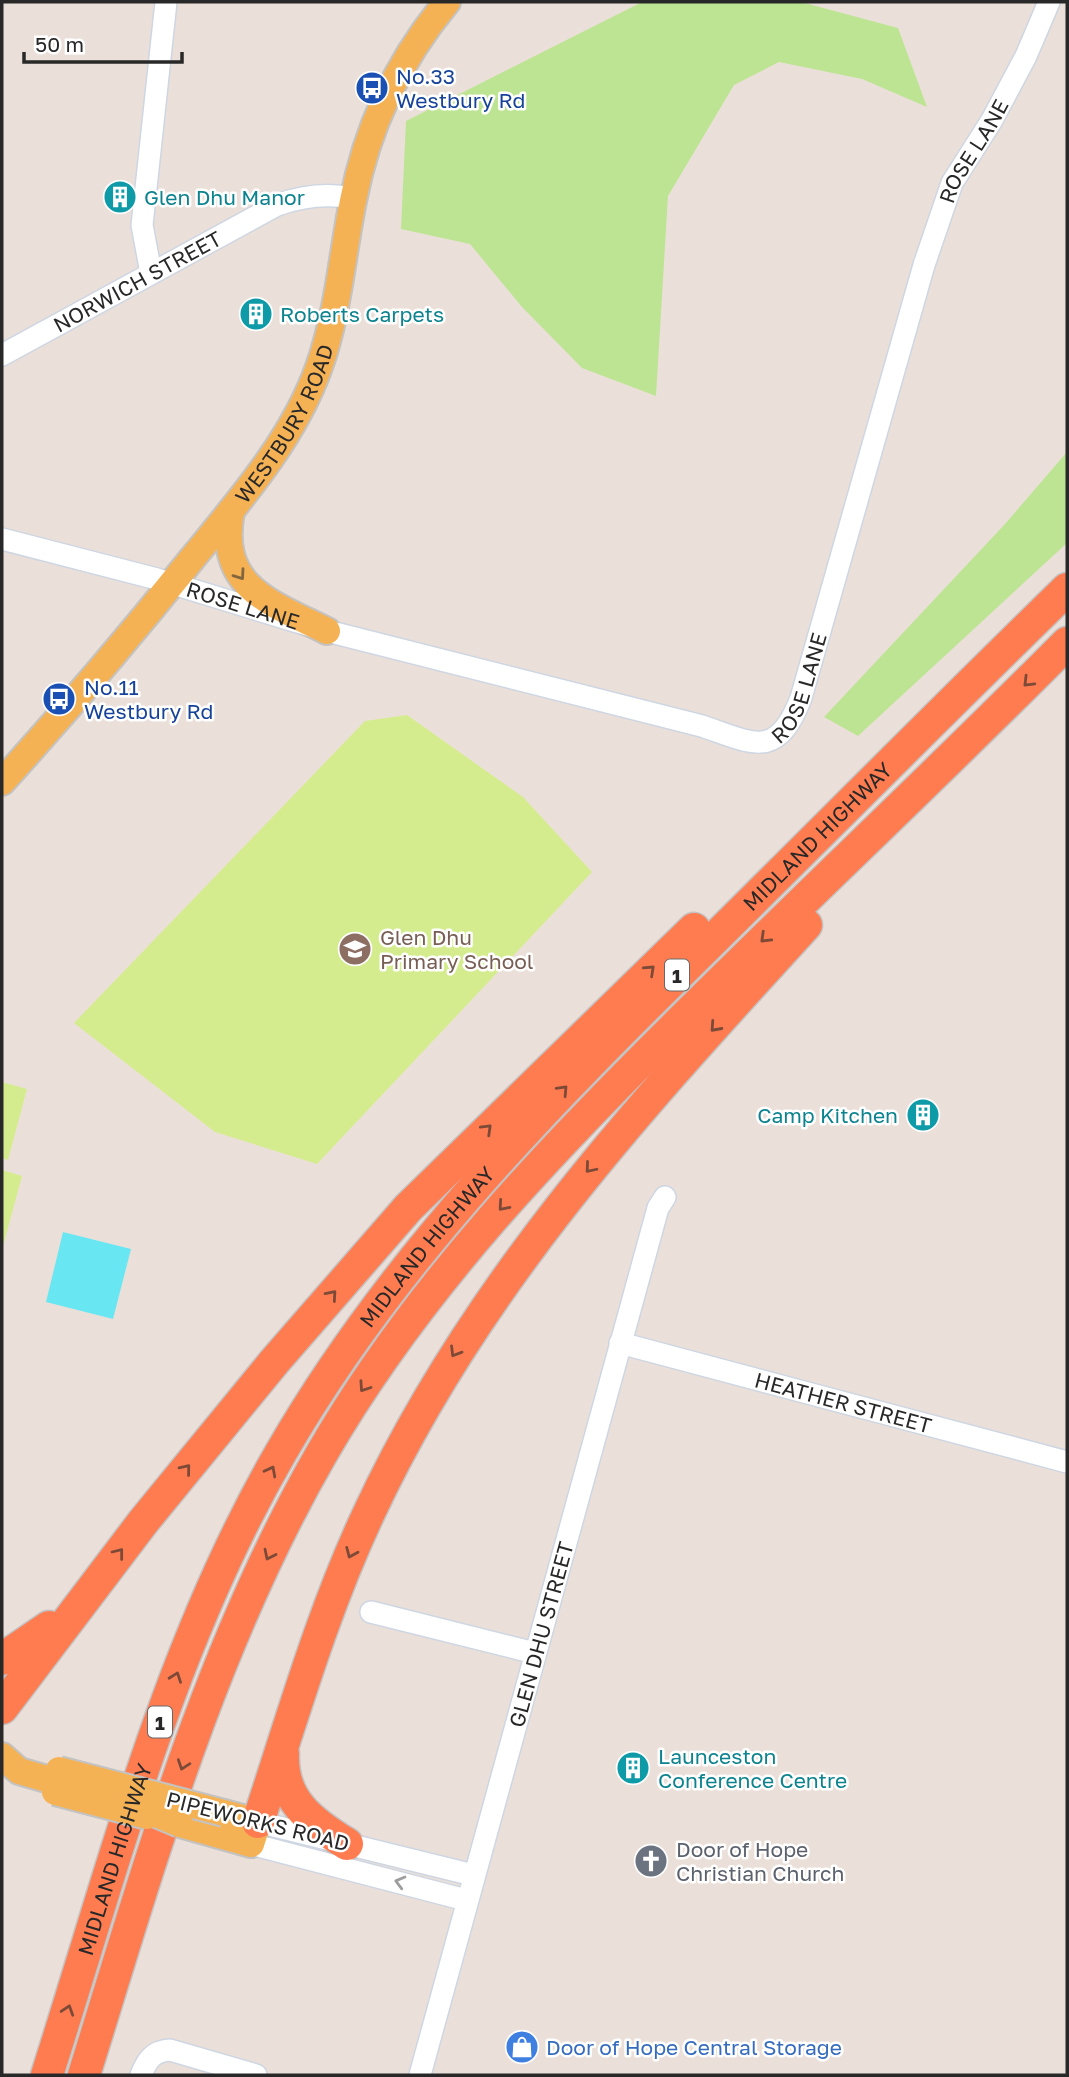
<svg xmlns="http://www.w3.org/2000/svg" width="1069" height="2077" font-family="'Golos Text',sans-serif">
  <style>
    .green { fill: #bde493 }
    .pitch { fill: #d5ec8e }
    .water { fill: #68e6f2 }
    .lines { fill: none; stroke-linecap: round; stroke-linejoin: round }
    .minor-casing { stroke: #ced6e2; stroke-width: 24 }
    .major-casing { stroke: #c3c3c3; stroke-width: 30 }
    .highway-casing { stroke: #c3c3c3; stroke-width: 35 }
    .minor { stroke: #fff; stroke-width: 21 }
    .major { stroke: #f5b255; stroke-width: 26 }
    .highway { stroke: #ff7c50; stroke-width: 32 }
    .major-bridge-casing { stroke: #c3c3c3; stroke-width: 30; stroke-linecap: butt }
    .major-bridge { stroke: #f5b255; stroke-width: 26 }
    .oneway { stroke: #84663c }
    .oneway2 { stroke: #7e4a38 }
    .oneway3 { stroke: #9e9e9e }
    .labels { text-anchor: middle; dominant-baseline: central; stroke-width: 5; stroke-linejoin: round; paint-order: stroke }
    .shield { fill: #fff; stroke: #686868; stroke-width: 2 }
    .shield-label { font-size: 19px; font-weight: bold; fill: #282828 }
    .transit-label { font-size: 21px; fill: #164399; stroke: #fff; text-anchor: start }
    .street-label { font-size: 21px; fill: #282828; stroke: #fff }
    .culture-label { font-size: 21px; fill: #0d838f; stroke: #fff; text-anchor: start }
    .education-label { font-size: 21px; fill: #785e54; stroke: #fff; text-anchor: start }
    .worship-label { font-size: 21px; fill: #5b616d; stroke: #fff; text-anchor: start }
    .shop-label { font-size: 21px; fill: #366cbe; stroke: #fff; text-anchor: start }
  </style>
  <rect width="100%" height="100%" fill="#ebe0d9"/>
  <g class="green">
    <path d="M642,2H801L898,28L927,107L862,79L779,62L734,85L668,196L656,396L582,368L522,307L470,244L401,229L406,121Z"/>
    <path d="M1067,452V543L858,736L824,717L1005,524Z"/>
  </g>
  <g class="pitch">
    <path d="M407,715L523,797L592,872L317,1164L215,1132L74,1023L365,721Z"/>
    <path d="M2,1082L27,1089L8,1160L2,1158Z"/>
    <path d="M2,1170L22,1176L2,1250Z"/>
  </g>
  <path class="water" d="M63,1232L131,1249L113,1319L46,1302Z"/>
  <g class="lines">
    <defs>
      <g id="minor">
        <path d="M151,273L142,225L166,2"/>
        <path id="s1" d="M2,355L277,205C302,196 327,193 353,198"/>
        <path id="s2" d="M2,539L157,579L327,631L702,726C754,744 777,760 801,698L924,265L952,183L992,120L1026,56L1049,2"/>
        <path id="s3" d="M620,1343L1067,1462"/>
        <path d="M371,1612L535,1653"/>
        <path d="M258,1822L473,1875"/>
        <path d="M251,1844L466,1900"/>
        <path d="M141,2075C147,2060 153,2051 170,2050L256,2075"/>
        <path id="s4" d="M420,2075L658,1208L665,1197"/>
      </g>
      <g id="major">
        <path d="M231,511C217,587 269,602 327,631"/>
        <path id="s5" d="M2,782C67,710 130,636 191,560C239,501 293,440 319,367C338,314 342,256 353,201C367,127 399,60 447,2"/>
        <path d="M2,1756L19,1771L57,1782"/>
        <path d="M180,1824L251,1844L258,1822L224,1813"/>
      </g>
      <g id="highway">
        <path d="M2,1659L49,1627"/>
        <path d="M2,1708L143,1522L274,1362L408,1208L694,929"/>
        <path d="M283,1754C281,1800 311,1822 347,1844"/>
        <path d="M258,1822C292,1719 322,1613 368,1515C474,1286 638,1109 806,925"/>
        <path id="s6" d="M47,2075C114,1865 169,1646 280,1454C393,1257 553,1098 713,940C831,823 948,705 1067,589"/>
        <path d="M84,2075C150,1863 210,1647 322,1453C419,1285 555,1145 692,1010C816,887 944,767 1067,643"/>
      </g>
    </defs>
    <use href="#minor" class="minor-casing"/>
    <use href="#major" class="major-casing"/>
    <use href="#highway" class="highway-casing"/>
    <use href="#minor" class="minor"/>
    <use href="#major" class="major"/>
    <use href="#highway" class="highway"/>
    <defs>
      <g id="major-bridge">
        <path d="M59,1770L224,1813"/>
        <path d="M55,1792L147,1816"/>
        <path d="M130,1803L180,1824"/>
      </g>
    </defs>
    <use href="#major-bridge" class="major-bridge-casing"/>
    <use href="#major-bridge" class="major-bridge"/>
  </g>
  <defs><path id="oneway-chevron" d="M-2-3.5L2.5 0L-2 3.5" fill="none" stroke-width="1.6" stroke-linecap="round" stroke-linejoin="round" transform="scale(1.75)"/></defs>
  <use class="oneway" href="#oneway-chevron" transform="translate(240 575) rotate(55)"/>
  <g class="oneway2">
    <use href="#oneway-chevron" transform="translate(1028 682) rotate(135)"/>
    <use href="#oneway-chevron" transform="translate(765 938) rotate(136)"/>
    <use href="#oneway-chevron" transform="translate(650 970) rotate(-43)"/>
    <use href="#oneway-chevron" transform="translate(715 1027) rotate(132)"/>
    <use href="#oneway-chevron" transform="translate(563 1090) rotate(-47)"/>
    <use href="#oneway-chevron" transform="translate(487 1129) rotate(-44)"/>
    <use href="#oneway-chevron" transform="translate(590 1168) rotate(130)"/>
    <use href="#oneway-chevron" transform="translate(503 1206) rotate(131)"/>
    <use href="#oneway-chevron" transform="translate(332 1295) rotate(-49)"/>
    <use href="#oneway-chevron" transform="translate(455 1352) rotate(121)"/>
    <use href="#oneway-chevron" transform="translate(364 1387) rotate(124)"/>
    <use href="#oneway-chevron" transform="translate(186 1469) rotate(-51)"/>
    <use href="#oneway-chevron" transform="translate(271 1471) rotate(-62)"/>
    <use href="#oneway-chevron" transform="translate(119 1553) rotate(-52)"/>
    <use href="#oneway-chevron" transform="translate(351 1553) rotate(113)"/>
    <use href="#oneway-chevron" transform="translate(269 1555) rotate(116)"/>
    <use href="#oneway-chevron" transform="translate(176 1677) rotate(-70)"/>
    <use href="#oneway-chevron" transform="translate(183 1765) rotate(109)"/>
    <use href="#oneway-chevron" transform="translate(68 2010) rotate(-72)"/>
  </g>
  <use class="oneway3" href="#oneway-chevron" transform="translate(400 1882) rotate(-165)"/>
  <defs>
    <symbol id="bus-disc" viewBox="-11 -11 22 22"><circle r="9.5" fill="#1a4fb4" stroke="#fff"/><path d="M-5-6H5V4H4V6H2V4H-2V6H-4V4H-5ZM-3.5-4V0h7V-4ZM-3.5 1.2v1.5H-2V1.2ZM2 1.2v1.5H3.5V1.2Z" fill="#fff"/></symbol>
    <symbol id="building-disc" viewBox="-11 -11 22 22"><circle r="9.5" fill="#0f9aa8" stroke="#fff"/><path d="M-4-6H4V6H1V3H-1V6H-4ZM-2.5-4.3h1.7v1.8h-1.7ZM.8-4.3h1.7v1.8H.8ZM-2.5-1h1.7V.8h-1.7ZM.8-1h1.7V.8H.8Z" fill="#fff"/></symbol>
    <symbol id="school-disc" viewBox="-11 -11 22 22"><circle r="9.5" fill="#8d6e63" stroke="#fff"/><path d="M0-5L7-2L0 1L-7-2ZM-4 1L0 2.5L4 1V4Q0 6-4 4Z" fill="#fff"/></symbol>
    <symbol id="church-disc" viewBox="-11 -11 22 22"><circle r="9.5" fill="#6b7280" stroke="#fff"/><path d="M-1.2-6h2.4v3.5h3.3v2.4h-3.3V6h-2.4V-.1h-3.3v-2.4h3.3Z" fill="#fff"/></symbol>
    <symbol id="shop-disc" viewBox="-11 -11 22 22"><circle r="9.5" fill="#3f7fe0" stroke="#fff"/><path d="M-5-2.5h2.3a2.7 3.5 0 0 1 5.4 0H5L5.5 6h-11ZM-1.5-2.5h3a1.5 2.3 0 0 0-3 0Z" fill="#fff"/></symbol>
  </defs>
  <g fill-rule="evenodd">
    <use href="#bus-disc" x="353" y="69" width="38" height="38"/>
    <use href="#building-disc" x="101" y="178" width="38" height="38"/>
    <use href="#building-disc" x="237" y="295" width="38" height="38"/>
    <use href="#bus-disc" x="40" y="680" width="38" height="38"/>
    <use href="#school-disc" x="336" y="930" width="38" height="38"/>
    <use href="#building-disc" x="904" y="1096" width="38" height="38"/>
    <use href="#building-disc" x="614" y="1749" width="38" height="38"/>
    <use href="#church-disc" x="632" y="1842" width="38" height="38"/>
    <use href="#shop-disc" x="503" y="2028" width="38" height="38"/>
  </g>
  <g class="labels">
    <g class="shield">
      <rect x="665" y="959.5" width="24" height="31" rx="5"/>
      <rect x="148" y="1706.5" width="24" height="31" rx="5"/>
    </g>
    <g class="shield-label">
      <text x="677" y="975">1</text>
      <text x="160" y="1722">1</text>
    </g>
    <g class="transit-label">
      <text x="396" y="76">No.33<tspan x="396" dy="24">Westbury Rd</tspan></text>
      <text x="84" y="687">No.11<tspan x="84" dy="24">Westbury Rd</tspan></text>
    </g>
    <g class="street-label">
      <text stroke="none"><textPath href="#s2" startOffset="1424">ROSE LANE</textPath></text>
      <text stroke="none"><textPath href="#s1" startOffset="154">NORWICH STREET</textPath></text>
      <text stroke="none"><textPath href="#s5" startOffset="458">WESTBURY ROAD</textPath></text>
      <text stroke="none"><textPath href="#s2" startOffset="250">ROSE LANE</textPath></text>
      <text stroke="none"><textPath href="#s2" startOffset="858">ROSE LANE</textPath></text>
      <text stroke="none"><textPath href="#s6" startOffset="1486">MIDLAND HIGHWAY</textPath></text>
      <text stroke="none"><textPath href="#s6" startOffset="919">MIDLAND HIGHWAY</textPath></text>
      <text stroke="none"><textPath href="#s3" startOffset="231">HEATHER STREET</textPath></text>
      <text stroke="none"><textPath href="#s4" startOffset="457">GLEN DHU STREET</textPath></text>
      <text transform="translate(258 1821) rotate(14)">PIPEWORKS ROAD</text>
      <text stroke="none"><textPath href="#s6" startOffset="226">MIDLAND HIGHWAY</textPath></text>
    </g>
    <g class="culture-label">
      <text x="144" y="197">Glen Dhu Manor</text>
      <text x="280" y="314">Roberts Carpets</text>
      <text x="898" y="1115" text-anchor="end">Camp Kitchen</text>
      <text x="658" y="1756">Launceston<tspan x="658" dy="24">Conference Centre</tspan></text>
    </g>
    <g class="education-label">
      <text x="380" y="937">Glen Dhu<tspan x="380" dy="24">Primary School</tspan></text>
    </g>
    <g class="worship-label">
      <text x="676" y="1849">Door of Hope<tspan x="676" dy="24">Christian Church</tspan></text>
    </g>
    <g class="shop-label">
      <text x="546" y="2047">Door of Hope Central Storage</text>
    </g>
  </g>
  <rect width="1069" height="2077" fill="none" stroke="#282828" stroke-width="7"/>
  <path d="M24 52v10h158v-10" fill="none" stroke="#282828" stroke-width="3.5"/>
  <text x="35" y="52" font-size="21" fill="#282828" stroke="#ffffff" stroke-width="5" paint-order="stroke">50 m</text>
</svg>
